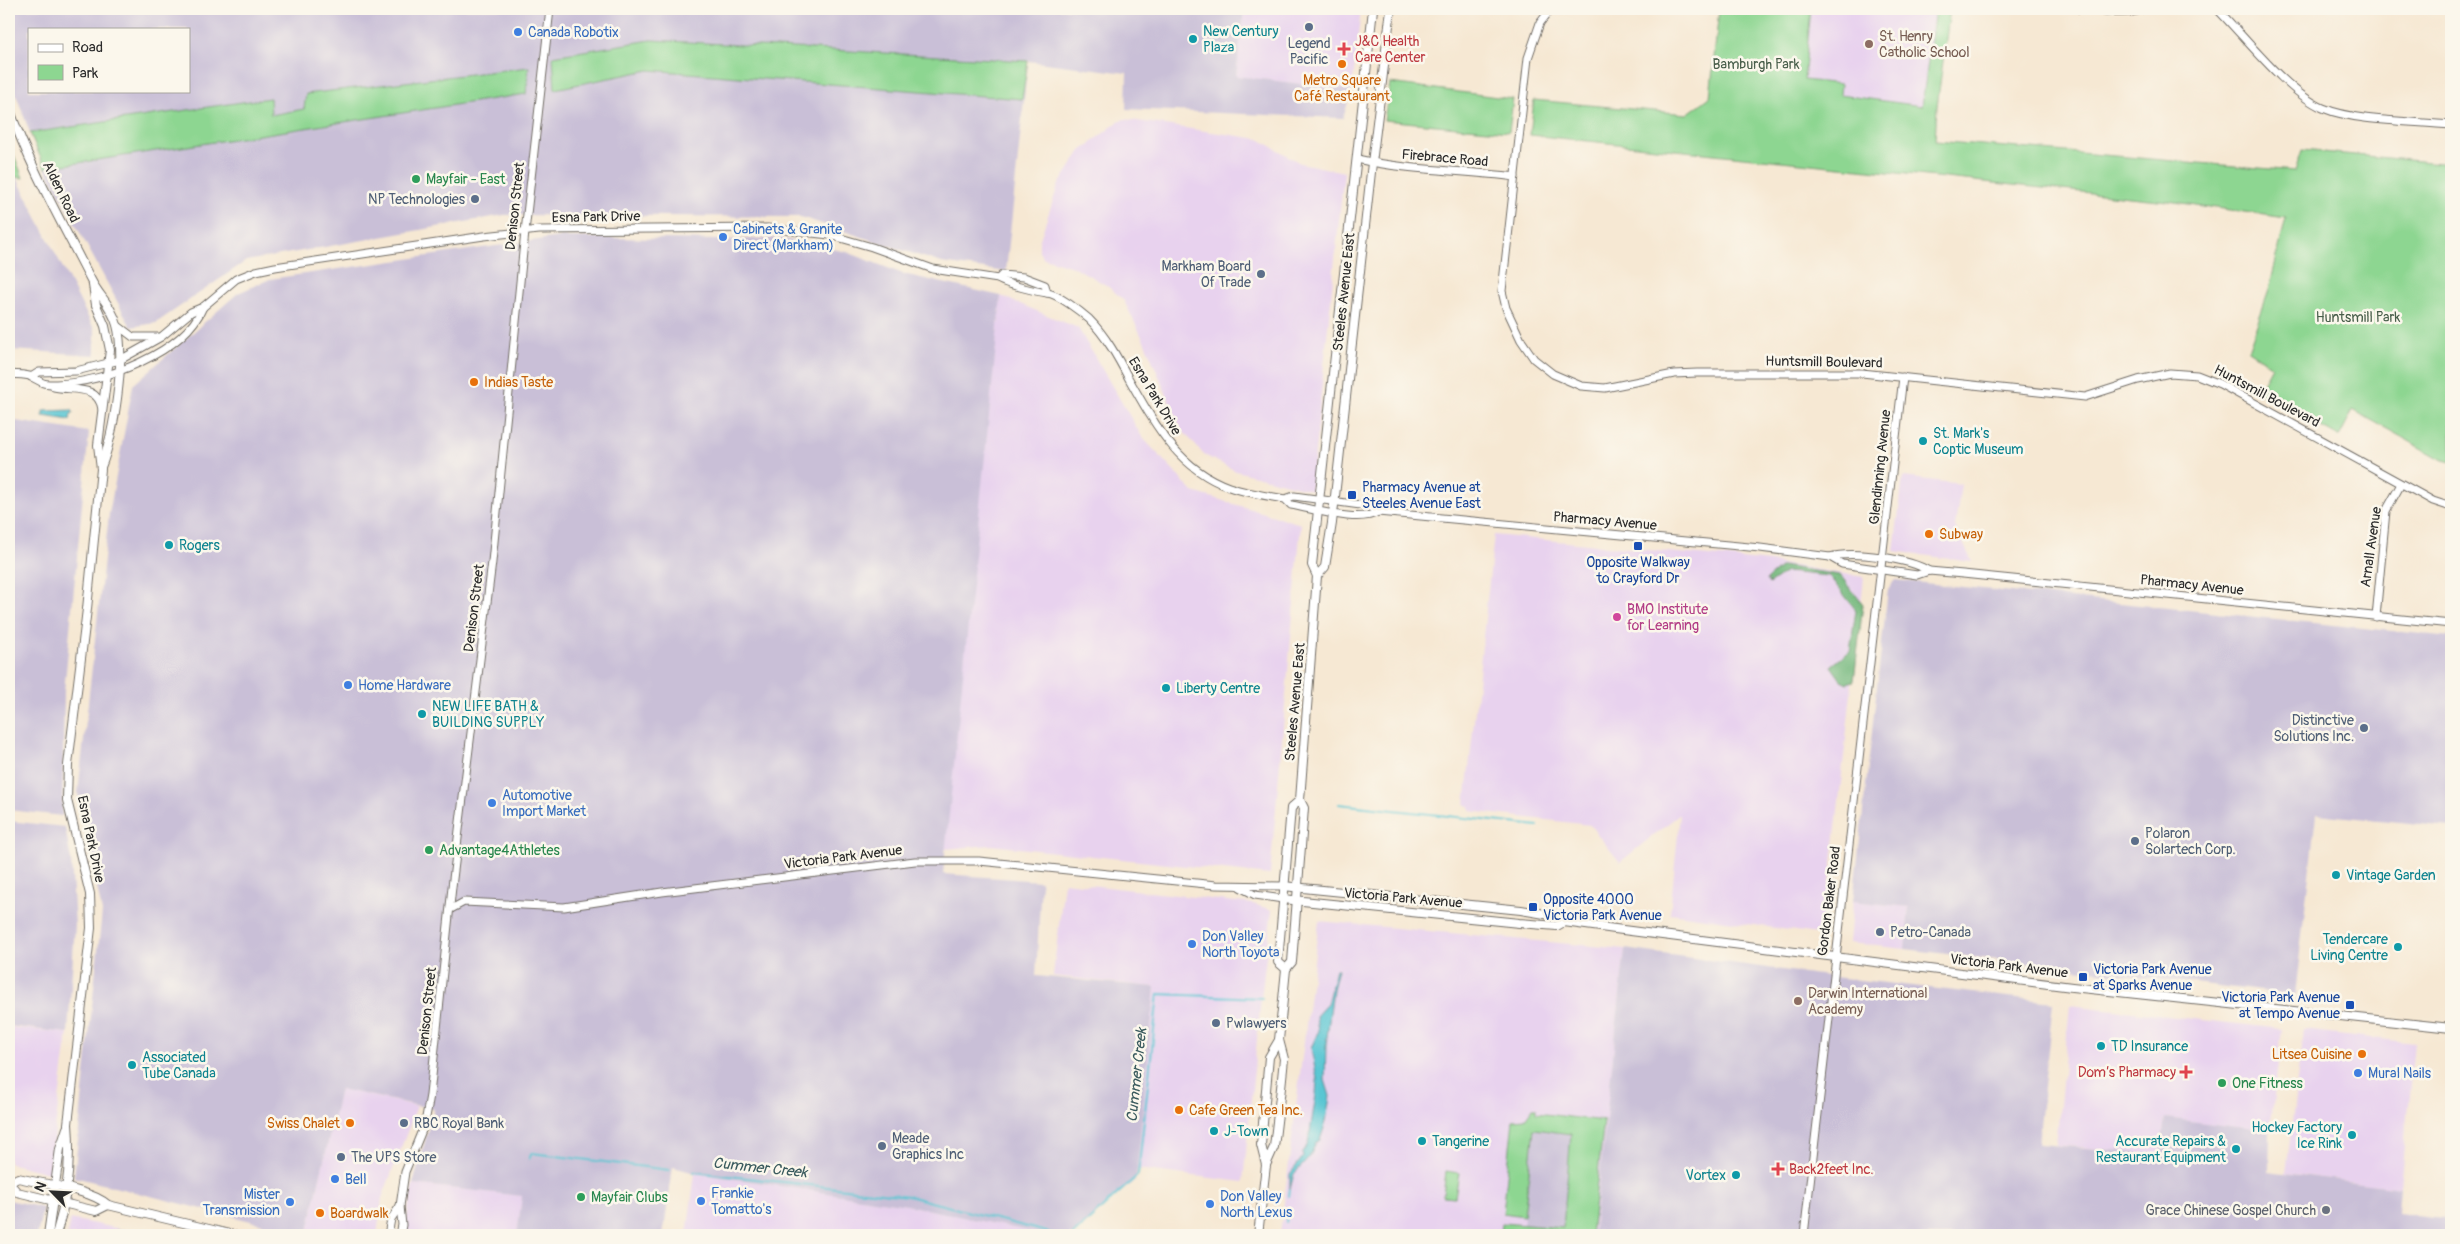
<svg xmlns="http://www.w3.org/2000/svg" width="2460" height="1244" font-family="Pangolin,sans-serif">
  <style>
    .built { fill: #e8d2ee }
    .industrial { fill: #c9bfd7; fill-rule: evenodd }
    .green { fill: #8dd691; stroke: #5c805e }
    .forest { fill: #72b77b; stroke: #4e7153 }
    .water { fill: #5ac6d3; stroke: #42787f }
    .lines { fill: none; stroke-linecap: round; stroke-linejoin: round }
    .stream { stroke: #5ac6d3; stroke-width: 2 }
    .tertiary-casing { stroke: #726d66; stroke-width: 9 }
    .secondary-casing { stroke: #726d66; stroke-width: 10 }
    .tertiary { stroke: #fff; stroke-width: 7 }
    .secondary { stroke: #fff; stroke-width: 8 }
    .service-dot { fill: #5c6f8a; stroke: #fbf7ec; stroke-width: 2 }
    .shop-dot { fill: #3f7fe0; stroke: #fbf7ec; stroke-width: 2 }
    .culture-dot { fill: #0f9aa8; stroke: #fbf7ec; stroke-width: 2 }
    .education-dot { fill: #8d6e63; stroke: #fbf7ec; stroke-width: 2 }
    .health-dot { fill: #e0444e; stroke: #fbf7ec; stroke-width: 2 }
    .food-dot { fill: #e8710a; stroke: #fbf7ec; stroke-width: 2 }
    .leisure-dot { fill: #2e9e5b; stroke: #fbf7ec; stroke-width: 2 }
    .transit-dot { fill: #1a4fb4; stroke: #fbf7ec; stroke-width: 2 }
    .hotel-dot { fill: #d1479c; stroke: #fbf7ec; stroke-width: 2 }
    .worship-dot { fill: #6b7280; stroke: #fbf7ec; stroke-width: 2 }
    .labels { text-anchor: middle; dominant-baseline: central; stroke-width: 5; stroke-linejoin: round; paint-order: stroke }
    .culture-label { font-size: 14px; fill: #0d838f; stroke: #fbf7ec; text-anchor: start }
    .shop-label { font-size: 14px; fill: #366cbe; stroke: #fbf7ec; text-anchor: start }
    .education-label { font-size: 14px; fill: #785e54; stroke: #fbf7ec; text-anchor: start }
    .health-label { font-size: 14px; fill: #be3a42; stroke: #fbf7ec; text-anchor: start }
    .service-label { font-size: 14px; fill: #4e5e75; stroke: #fbf7ec; text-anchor: start }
    .park-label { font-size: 14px; fill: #485e4a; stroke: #fbf7ec }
    .food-label { font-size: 14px; fill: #c56008; stroke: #fbf7ec; text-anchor: start }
    .street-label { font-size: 14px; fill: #2b2b2b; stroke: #fbf7ec }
    .leisure-label { font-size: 14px; fill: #27864d; stroke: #fbf7ec; text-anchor: start }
    .transit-label { font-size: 14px; fill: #164399; stroke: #fbf7ec; text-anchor: start }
    .hotel-label { font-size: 14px; fill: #b23c85; stroke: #fbf7ec; text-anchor: start }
    .worship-label { font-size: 14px; fill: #5b616d; stroke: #fbf7ec; text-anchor: end }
    .water-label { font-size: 15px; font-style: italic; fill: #395a5d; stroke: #fbf7ec }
  </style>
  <rect width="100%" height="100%" fill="#fbf7ec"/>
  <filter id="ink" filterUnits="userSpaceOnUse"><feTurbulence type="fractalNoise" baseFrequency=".02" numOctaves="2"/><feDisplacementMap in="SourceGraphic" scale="10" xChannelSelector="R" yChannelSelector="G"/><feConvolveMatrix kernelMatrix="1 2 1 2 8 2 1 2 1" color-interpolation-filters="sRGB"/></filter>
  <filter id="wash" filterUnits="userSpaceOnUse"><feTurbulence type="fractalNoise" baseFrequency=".0096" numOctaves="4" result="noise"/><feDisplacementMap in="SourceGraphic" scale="20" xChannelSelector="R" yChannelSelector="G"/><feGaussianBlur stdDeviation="1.12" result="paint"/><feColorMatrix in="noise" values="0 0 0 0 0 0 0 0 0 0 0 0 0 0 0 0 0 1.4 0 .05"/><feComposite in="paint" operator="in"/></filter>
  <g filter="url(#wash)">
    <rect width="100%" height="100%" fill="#f6e8d3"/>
    <g class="built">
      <path d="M1244,9H1361L1352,90L1236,76Z"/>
      <path d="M1811,9H1935L1923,106L1840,95L1804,80Z"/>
      <path d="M1124,119L1259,139L1300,163L1344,172L1311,490L1236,471L1204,455L1181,429L1145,343L1123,299L1106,285L1076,268L1044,258L1039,252V242L1058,186L1081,151L1114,125Z"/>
      <path d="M1001,296L1078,328L1142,437L1193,492L1301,524L1270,875L991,845L944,849Z"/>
      <path d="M1903,477L1961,484L1955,526L1972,562L1894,551Z"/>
      <path d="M1494,535L1770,562L1864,577L1824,935L1670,913L1680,814L1620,862L1590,825L1470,811V806L1465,805Z"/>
      <path d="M1064,882L1253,904L1272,910L1261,998L1243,1182L1137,1169L1155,987L1053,976Z"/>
      <path d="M1853,901L1909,907L1905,949L1849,943Z"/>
      <path d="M1319,921L1625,949L1593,1235H1280Z"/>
      <path d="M2070,1005L2282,1029L2270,1131L2165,1118L2160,1154L2056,1145Z"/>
      <path d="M9,1027L68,1033L49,1173L9,1163Z"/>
      <path d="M2303,1030L2414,1043L2400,1188L2286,1173Z"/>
      <path d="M340,1089L417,1106L382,1198L377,1235H307Z"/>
      <path d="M695,1173L907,1205L1046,1235H687Z"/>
      <path d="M413,1184L522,1196L517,1235H405L404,1230Z"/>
      <path d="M70,1219L116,1228L115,1235H67Z"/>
    </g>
    <g class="industrial">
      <path d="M9,9H1244L1236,76L1352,90L1343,118L1126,109L1127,73L1028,61L1006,272L942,263L801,217L504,215L246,261L156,323L131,327L45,168L30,133L9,75ZM29,29H189V91H29Z"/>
      <path d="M9,176L17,178L95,331V355L9,350Z"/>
      <path d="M559,237L716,240L779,238L847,252L903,274L1001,296L943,874L1041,881L1036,976L1155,987L1136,1179L1073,1235H1046L907,1205L695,1173L673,1167L663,1235H517L522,1196L413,1184L434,1109L340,1089L307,1235L74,1177L102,912L78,793L109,514L133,385L238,293L270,279Z"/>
      <path d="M9,420L89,432L64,692L62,816L9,810Z"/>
      <path d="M1895,580L2451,637V827L2316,814L2295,995L1905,949L1909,907L1853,901L1888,589Z"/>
      <path d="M9,821L65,827L71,860L75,925L68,1033L9,1026Z"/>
      <path d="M1625,949L1842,978L2053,1002L2038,1144L2160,1154L2165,1118L2270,1131L2269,1171L2400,1188L2398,1213L2451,1219V1235H1593Z"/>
      <path d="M1534,1129L1572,1134L1563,1228L1523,1225Z"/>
      <path d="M9,1200L43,1208L37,1235H9Z"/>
      <path d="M116,1228L150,1235H115Z"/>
    </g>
    <g class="green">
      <path d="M1719,9H1811L1804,80L1841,84L1840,95L1922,106L1935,9H1950L1937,106L1935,141L2295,171L2302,150L2451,164V462L2443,460L2353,410L2339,437L2258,392L2272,366L2248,350L2269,290L2286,218L2168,201L1530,135L1534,100L1687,114L1710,97Z"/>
      <path d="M651,40L1028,61L1022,99L649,70L555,89L553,56Z"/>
      <path d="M529,67L526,94L45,168L30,133L270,98L271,115L304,109L306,94Z"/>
      <path d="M1390,83L1513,99L1509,132L1384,120Z"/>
      <path d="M9,142L23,178L9,176Z"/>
      <path d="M1533,1108H1536V1113L1604,1121L1591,1235H1501L1502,1223L1563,1228L1571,1134L1534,1129L1524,1216L1503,1213L1513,1120L1525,1119Z"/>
      <path d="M1446,1171L1459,1173L1455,1197L1443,1196Z"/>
    </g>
    <path class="forest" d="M1782,566L1840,575L1863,604L1854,681L1847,683L1841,680L1831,666L1850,651L1856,610L1829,576L1786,572L1769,584L1766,580Z"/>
    <g class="water">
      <path d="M72,410L73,413L71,414L70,420L43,416V411Z"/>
      <path d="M1336,969H1338L1333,989L1326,1045L1325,1080L1330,1096L1326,1122L1320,1140L1316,1143L1309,1158L1294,1174L1290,1189V1174L1303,1157L1302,1153L1308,1144L1316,1095L1317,1079L1311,1048L1318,1032L1316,1016L1327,1004Z"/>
    </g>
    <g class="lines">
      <g class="stream">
        <path d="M1339,804L1538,826"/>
        <path d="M529,1159L532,1153L669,1170"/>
        <path d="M694,1172L908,1196L1058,1235"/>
        <path d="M1289,1196L1290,1189"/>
        <path d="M1286,1223L1287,1213"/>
        <path d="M1073,1235L1138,1175L1158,994L1262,998"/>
      </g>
    </g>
  </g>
  <g filter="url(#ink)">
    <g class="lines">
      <defs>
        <g id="tertiary">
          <path d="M1551,9L1540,23L1528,58L1502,291L1506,308L1521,340L1534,359L1553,374L1581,386L1605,388L1674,374L1697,373H1862L2085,397L2138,380L2170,373L2197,375L2220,384L2433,501L2451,507"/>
          <path d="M2079,9C2101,11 2123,16 2144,9"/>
          <path d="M2217,9C2245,37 2288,93 2323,108C2356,122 2414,121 2451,125"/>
          <path d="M1357,159C1409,171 1462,170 1515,177"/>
          <path d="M998,279L1002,275L1024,277L1045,285L1047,293"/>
          <path d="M117,325L133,337H158"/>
          <path d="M9,374C15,375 26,374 32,377C44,383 40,384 56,384C103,383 184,353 203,307"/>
          <path d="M31,377L39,372L76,371L120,360L161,337L191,312L203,307L236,279L256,271L275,267L484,236L539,230L767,228L830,235L872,247L933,269L998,279C1004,284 1039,292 1047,293C1058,294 1081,312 1089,319C1106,336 1118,358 1129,379C1154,423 1178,469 1229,487C1247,493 1266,496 1285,499L1291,505C1315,509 1358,524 1378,512"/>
          <path d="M54,387C72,391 98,384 102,409"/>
          <path d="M1285,499L1294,496L1368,506L1378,512L1760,548L1830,557L1842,564L1917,575L1929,571L1963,574L2451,624"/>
          <path d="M1830,557C1853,550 1910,559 1929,571"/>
          <path d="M2376,617L2386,511L2401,484"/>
          <path d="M1240,887L1255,895L1283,899"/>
          <path d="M451,909L464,902L564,907L662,892L915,861H979L1216,885L1283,886"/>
          <path d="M388,1235L391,1219L400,1206"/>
          <path d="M400,1235L402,1225L400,1206L405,1172L425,1123L430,1095L452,887L492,562L525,232L550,9"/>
          <path d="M1804,1235L1903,377"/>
        </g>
        <g id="secondary">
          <path d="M9,108C30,167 62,223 91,280C99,296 112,306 117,325C126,358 114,435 101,467"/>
          <path d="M1317,576L1325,567L1332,523L1372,163L1391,9"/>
          <path d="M1283,886L1521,910L1557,916L1564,922L1615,929L2072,987L2451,1028"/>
          <path d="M1283,899L1519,923L1557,926L1564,922"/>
          <path d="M1286,969L1278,962L1291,808L1300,800"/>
          <path d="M1266,1165L1261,1145L1269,1057L1279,1040"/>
          <path d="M9,1183L18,1178C43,1184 90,1189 108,1205L234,1235"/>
          <path d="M9,1183L17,1192L96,1211L108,1205"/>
          <path d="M48,1235L60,1149L67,1128"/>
          <path d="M56,1235C67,1200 71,1161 68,1124L91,928L90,894L67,800L68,765L87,609L101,469L98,445L110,350L105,326L96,305L93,285"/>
          <path d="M1258,1235L1266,1165L1274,1147L1281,1088L1284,1059L1279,1040L1286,969L1292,962L1304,808L1300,800L1317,576L1312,565L1373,9"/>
        </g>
      </defs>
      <use href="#tertiary" class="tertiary-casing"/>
      <use href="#secondary" class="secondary-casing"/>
      <use href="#tertiary" class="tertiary"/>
      <use href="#secondary" class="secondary"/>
    </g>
  </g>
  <g class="service-dot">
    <circle cx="1309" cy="27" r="5"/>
    <circle cx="475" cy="199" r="5"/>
    <circle cx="1261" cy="274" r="5"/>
    <circle cx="2364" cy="728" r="5"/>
    <circle cx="2135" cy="841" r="5"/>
    <circle cx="1880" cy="932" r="5"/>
    <circle cx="1216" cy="1023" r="5"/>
    <circle cx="404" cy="1123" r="5"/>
    <circle cx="882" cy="1146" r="5"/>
    <circle cx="341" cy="1157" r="5"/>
  </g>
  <g class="shop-dot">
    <circle cx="518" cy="32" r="5"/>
    <circle cx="723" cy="237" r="5"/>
    <circle cx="348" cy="685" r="5"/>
    <circle cx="492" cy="803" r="5"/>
    <circle cx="1192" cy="944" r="5"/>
    <circle cx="2358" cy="1073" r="5"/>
    <circle cx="335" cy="1179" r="5"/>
    <circle cx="701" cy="1201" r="5"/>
    <circle cx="290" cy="1202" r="5"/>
    <circle cx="1210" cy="1204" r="5"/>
  </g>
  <g class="culture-dot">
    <circle cx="1193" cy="39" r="5"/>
    <circle cx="1923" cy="441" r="5"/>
    <circle cx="169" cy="545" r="5"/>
    <circle cx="1166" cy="688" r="5"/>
    <circle cx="422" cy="714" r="5"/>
    <circle cx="2336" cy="875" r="5"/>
    <circle cx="2398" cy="947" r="5"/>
    <circle cx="2101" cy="1046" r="5"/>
    <circle cx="132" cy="1065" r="5"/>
    <circle cx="1214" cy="1131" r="5"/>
    <circle cx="2352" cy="1135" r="5"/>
    <circle cx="1422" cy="1141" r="5"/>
    <circle cx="2236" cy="1149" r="5"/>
    <circle cx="1736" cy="1175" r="5"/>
  </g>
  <g class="education-dot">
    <circle cx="1869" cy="44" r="5"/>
    <circle cx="1798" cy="1001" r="5"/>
  </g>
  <g class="health-dot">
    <path d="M1341.5 41.5h5v5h5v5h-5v5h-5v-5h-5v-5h5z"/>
    <path d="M2183.5 1064.5h5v5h5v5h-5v5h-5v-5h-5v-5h5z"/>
    <path d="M1775.5 1161.5h5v5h5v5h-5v5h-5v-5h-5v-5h5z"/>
  </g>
  <g class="food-dot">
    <circle cx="1342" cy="64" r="5"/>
    <circle cx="474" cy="382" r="5"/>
    <circle cx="1929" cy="534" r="5"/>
    <circle cx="2362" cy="1054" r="5"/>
    <circle cx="1179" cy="1110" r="5"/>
    <circle cx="350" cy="1123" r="5"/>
    <circle cx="320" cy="1213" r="5"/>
  </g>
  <g class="leisure-dot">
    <circle cx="416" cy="179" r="5"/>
    <circle cx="429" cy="850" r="5"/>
    <circle cx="2222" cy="1083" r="5"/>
    <circle cx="581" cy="1197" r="5"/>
  </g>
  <g class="transit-dot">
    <rect x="1347" y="490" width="10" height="10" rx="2.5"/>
    <rect x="1633" y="541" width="10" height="10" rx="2.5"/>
    <rect x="1528" y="902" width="10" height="10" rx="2.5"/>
    <rect x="2078" y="972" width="10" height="10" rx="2.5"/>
    <rect x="2345" y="1000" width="10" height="10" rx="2.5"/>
  </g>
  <circle class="hotel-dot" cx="1617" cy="617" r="5"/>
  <circle class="worship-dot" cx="2326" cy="1210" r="5"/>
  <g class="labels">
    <g class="culture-label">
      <text x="1203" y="31">New Century<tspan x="1203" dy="16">Plaza</tspan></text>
      <text x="1933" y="433">St. Mark's<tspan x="1933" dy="16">Coptic Museum</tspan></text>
      <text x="179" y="545">Rogers</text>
      <text x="1176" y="688">Liberty Centre</text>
      <text x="432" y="706">NEW LIFE BATH &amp;<tspan x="432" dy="16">BUILDING SUPPLY</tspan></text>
      <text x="2346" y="875">Vintage Garden</text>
      <text x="2388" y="939" text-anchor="end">Tendercare<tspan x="2388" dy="16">Living Centre</tspan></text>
      <text x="2111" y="1046">TD Insurance</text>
      <text x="142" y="1057">Associated<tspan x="142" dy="16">Tube Canada</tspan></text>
      <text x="2342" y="1127" text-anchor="end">Hockey Factory<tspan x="2342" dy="16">Ice Rink</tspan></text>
      <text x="1224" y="1131">J-Town</text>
      <text x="1432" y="1141">Tangerine</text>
      <text x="2226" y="1141" text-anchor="end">Accurate Repairs &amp;<tspan x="2226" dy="16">Restaurant Equipment</tspan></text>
      <text x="1726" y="1175" text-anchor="end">Vortex</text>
    </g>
    <g class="shop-label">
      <text x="528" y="32">Canada Robotix</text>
      <text x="733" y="229">Cabinets &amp; Granite<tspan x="733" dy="16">Direct (Markham)</tspan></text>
      <text x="358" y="685">Home Hardware</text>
      <text x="502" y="795">Automotive<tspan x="502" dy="16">Import Market</tspan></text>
      <text x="1202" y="936">Don Valley<tspan x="1202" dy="16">North Toyota</tspan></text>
      <text x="2368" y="1073">Mural Nails</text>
      <text x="345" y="1179">Bell</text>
      <text x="711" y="1193">Frankie<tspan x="711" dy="16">Tomatto's</tspan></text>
      <text x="280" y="1194" text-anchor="end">Mister<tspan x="280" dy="16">Transmission</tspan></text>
      <text x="1220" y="1196">Don Valley<tspan x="1220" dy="16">North Lexus</tspan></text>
    </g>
    <g class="education-label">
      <text x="1879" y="36">St. Henry<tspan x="1879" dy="16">Catholic School</tspan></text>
      <text x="1808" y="993">Darwin International<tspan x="1808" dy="16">Academy</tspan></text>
    </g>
    <g class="health-label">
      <text x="1355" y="41">J&amp;C Health<tspan x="1355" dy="16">Care Center</tspan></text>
      <text x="2176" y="1072" text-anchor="end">Dom’s Pharmacy</text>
      <text x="1789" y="1169">Back2feet Inc.</text>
    </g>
    <g class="service-label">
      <text x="1309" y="43" text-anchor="middle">Legend<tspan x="1309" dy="16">Pacific</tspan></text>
      <text x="465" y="199" text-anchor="end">NP Technologies</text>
      <text x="1251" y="266" text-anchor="end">Markham Board<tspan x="1251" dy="16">Of Trade</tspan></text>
      <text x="2354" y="720" text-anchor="end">Distinctive<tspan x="2354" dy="16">Solutions Inc.</tspan></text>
      <text x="2145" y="833">Polaron<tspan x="2145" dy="16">Solartech Corp.</tspan></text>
      <text x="1890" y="932">Petro-Canada</text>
      <text x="1226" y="1023">Pwlawyers</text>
      <text x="414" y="1123">RBC Royal Bank</text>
      <text x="892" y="1138">Meade<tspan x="892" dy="16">Graphics Inc</tspan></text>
      <text x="351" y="1157">The UPS Store</text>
    </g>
    <g class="park-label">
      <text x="1756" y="64">Bamburgh Park</text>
      <text x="2358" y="317">Huntsmill Park</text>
    </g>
    <g class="food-label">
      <text x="1342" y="80" text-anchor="middle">Metro Square<tspan x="1342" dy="16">Café Restaurant</tspan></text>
      <text x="484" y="382">Indias Taste</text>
      <text x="1939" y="534">Subway</text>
      <text x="2352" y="1054" text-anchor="end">Litsea Cuisine</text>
      <text x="1189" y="1110">Cafe Green Tea Inc.</text>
      <text x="340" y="1123" text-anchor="end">Swiss Chalet</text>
      <text x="330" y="1213">Boardwalk</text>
    </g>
    <g class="street-label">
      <text transform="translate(1445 158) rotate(5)">Firebrace Road</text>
      <text transform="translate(61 192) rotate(64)">Alden Road</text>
      <text transform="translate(515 206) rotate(-84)">Denison Street</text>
      <text transform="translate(596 217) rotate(-1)">Esna Park Drive</text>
      <text transform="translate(1344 292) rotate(-84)">Steeles Avenue East</text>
      <text transform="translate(1824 362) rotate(1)">Huntsmill Boulevard</text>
      <text transform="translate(1155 396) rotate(59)">Esna Park Drive</text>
      <text transform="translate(2267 396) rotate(28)">Huntsmill Boulevard</text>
      <text transform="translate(1880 467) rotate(-84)">Glendinning Avenue</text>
      <text transform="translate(1605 521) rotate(5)">Pharmacy Avenue</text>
      <text transform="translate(2371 547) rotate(-82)">Arnall Avenue</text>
      <text transform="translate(2192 585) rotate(6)">Pharmacy Avenue</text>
      <text transform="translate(474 608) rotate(-83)">Denison Street</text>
      <text transform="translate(1295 702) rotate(-85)">Steeles Avenue East</text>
      <text transform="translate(91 839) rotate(78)">Esna Park Drive</text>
      <text transform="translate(843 857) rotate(-7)">Victoria Park Avenue</text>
      <text transform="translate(1403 898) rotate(5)">Victoria Park Avenue</text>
      <text transform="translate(1829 901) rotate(-83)">Gordon Baker Road</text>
      <text transform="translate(2009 966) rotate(7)">Victoria Park Avenue</text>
      <text transform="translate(427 1011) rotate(-84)">Denison Street</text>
    </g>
    <g class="leisure-label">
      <text x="426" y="179">Mayfair - East</text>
      <text x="439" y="850">Advantage4Athletes</text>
      <text x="2232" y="1083">One Fitness</text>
      <text x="591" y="1197">Mayfair Clubs</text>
    </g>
    <g class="transit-label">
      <text x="1362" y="487">Pharmacy Avenue at<tspan x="1362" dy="16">Steeles Avenue East</tspan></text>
      <text x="1638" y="562" text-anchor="middle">Opposite Walkway<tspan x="1638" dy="16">to Crayford Dr</tspan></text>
      <text x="1543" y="899">Opposite 4000<tspan x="1543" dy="16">Victoria Park Avenue</tspan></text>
      <text x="2093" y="969">Victoria Park Avenue<tspan x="2093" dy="16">at Sparks Avenue</tspan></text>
      <text x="2340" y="997" text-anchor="end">Victoria Park Avenue<tspan x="2340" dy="16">at Tempo Avenue</tspan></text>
    </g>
    <g class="hotel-label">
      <text x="1627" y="609">BMO Institute<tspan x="1627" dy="16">for Learning</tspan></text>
    </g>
    <g class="worship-label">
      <text x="2316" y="1210">Grace Chinese Gospel Church</text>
    </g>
    <g class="water-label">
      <text transform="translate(1137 1075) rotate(-84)">Cummer Creek</text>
      <text transform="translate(760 1168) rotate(6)">Cummer Creek</text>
    </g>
  </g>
  <rect width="2460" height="1244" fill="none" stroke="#fbf7ec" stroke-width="30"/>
  <rect x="28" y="28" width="162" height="65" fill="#fbf7ec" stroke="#a8a59f"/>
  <rect x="38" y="44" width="25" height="8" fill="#ffffff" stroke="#a8a59f"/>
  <text x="72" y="52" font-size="15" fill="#2b2b2b">Road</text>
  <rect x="38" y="65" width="25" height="15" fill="#8dd691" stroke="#a8a59f"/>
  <text x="72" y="78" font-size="15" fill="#2b2b2b">Park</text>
  <g transform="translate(52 1192) rotate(294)" stroke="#fbf7ec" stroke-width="4" paint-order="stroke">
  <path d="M0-4L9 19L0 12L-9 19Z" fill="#2b2b2b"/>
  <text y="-8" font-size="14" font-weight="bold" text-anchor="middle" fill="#2b2b2b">N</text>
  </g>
</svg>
